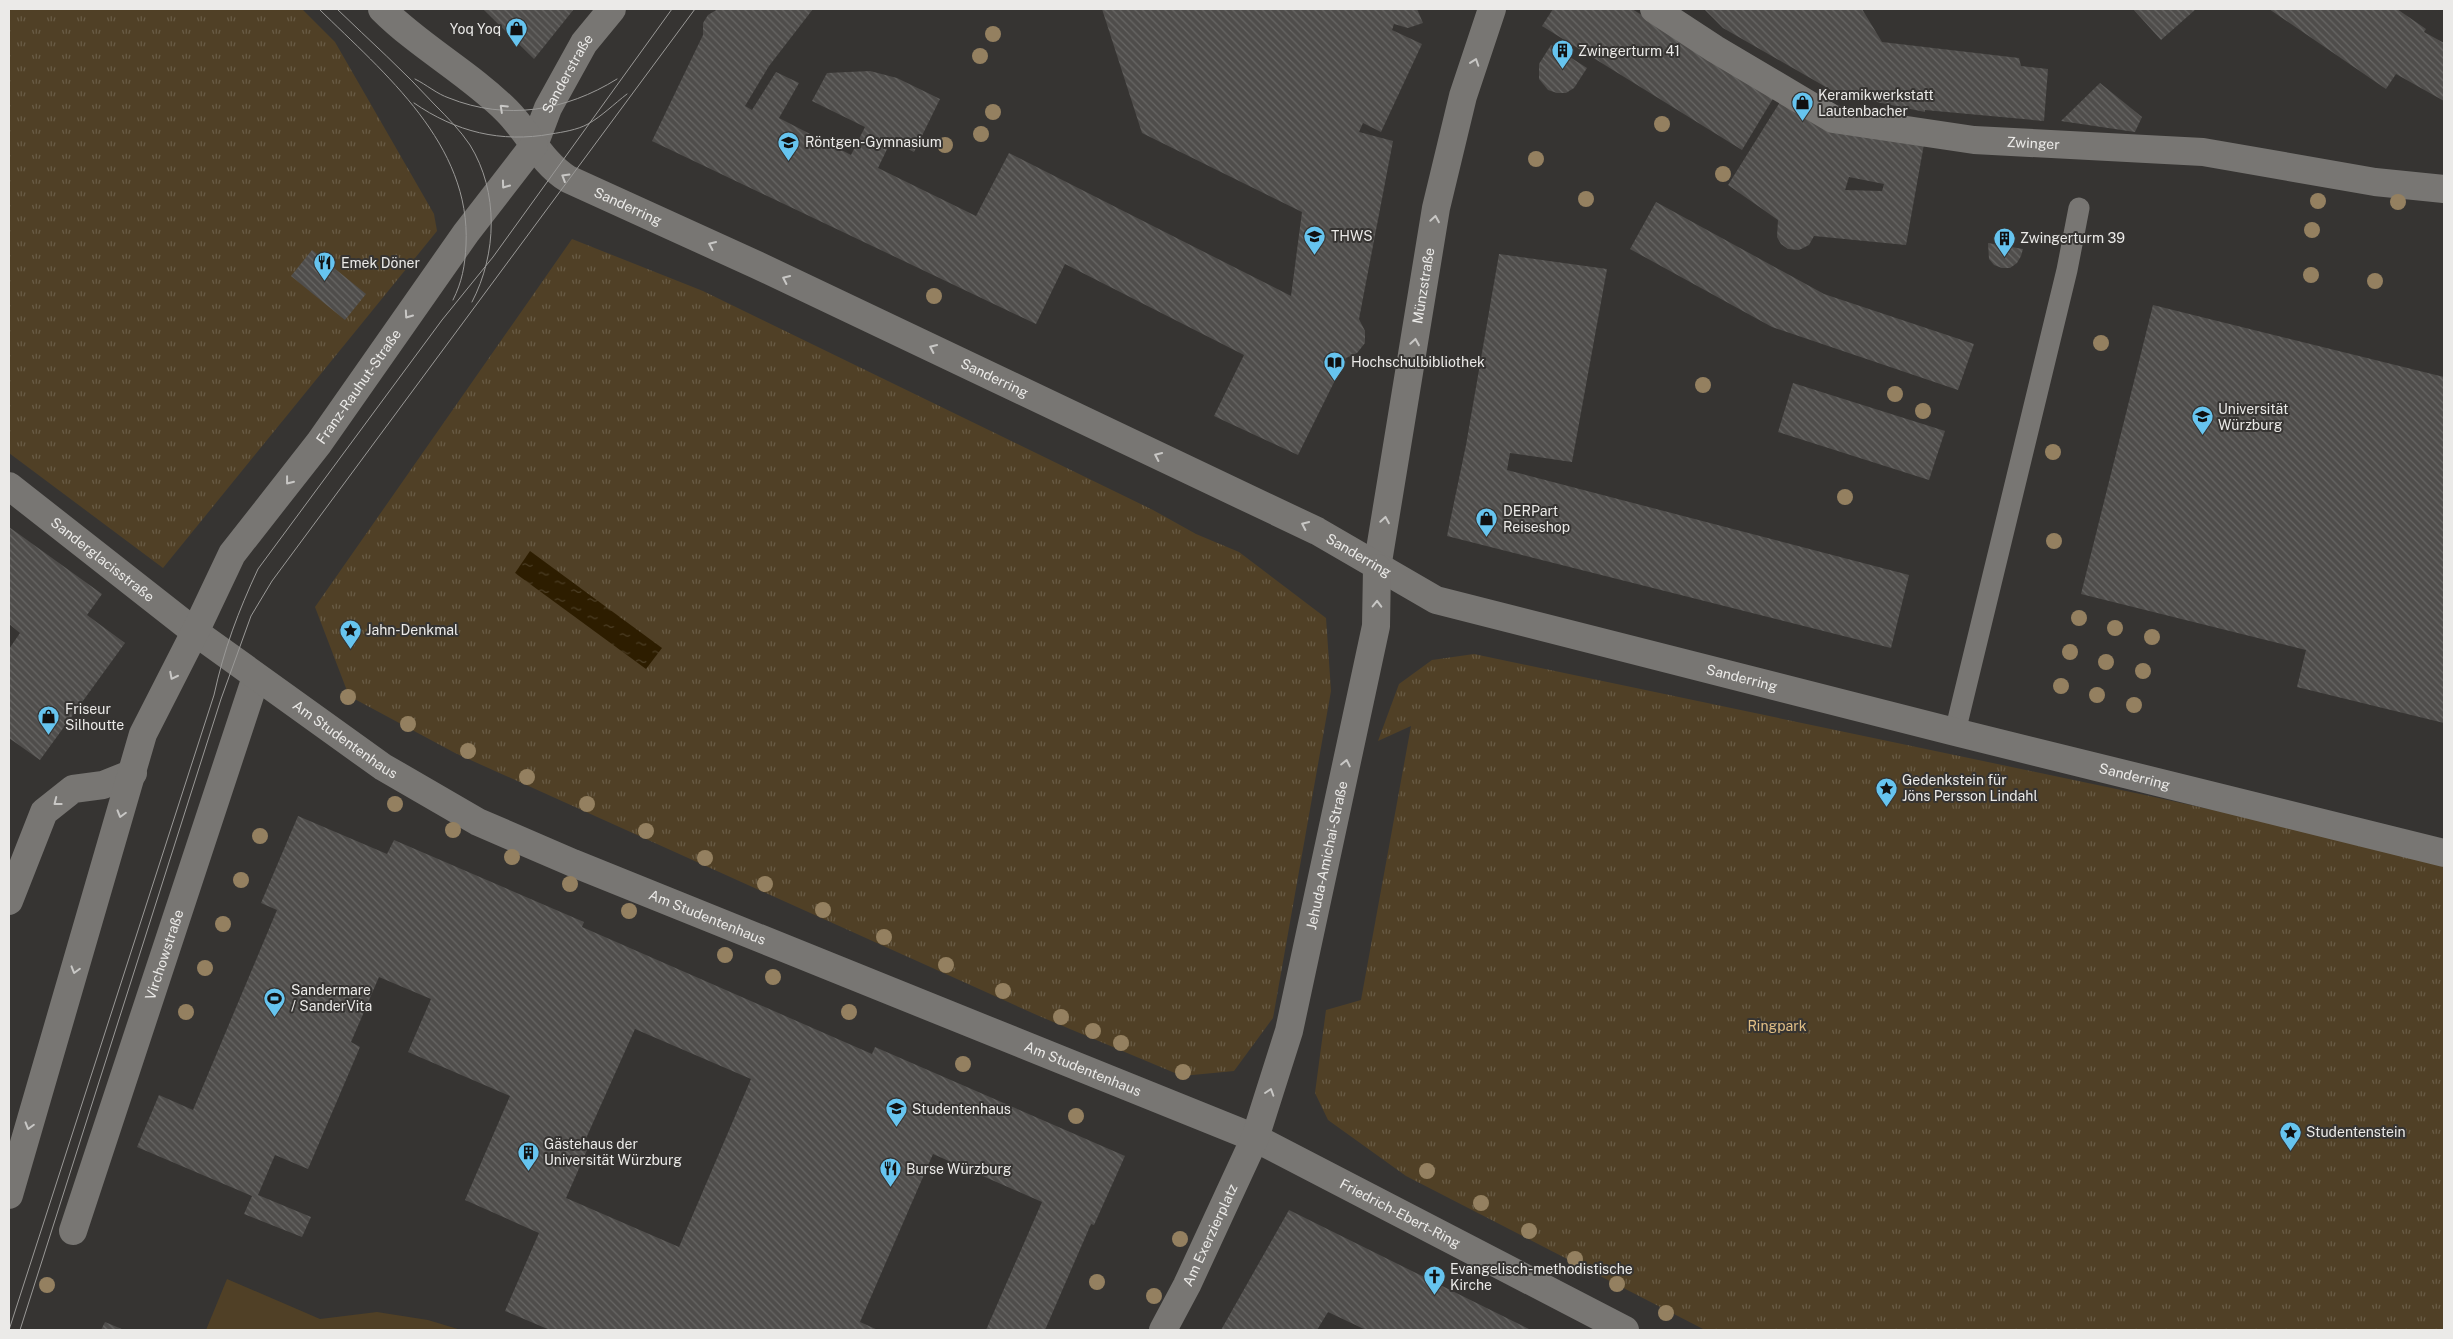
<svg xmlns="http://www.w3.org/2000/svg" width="2453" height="1339" font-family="'Public Sans',sans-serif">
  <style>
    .green { fill: #504026 }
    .park { fill: url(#park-tufts) }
    .water { fill: url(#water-ripples) }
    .building { fill: url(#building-back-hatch); fill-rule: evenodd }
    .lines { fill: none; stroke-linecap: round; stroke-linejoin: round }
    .lane { stroke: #787673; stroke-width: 21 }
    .street { stroke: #787673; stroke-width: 28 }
    .secondary { stroke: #787673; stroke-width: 28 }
    .tram { stroke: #9a9997; stroke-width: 1 }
    .tree { fill: #948060 }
    .oneway { stroke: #c8c7c5 }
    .labels { text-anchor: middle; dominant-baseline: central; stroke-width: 4; stroke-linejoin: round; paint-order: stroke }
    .poi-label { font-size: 14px; fill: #ebeae8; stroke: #363432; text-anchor: start }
    .street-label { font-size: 14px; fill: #ebeae8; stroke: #363432 }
    .park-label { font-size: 14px; fill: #e0be85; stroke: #363432 }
  </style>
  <defs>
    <pattern id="park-tufts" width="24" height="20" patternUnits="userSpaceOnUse" patternTransform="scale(1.25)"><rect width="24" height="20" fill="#504026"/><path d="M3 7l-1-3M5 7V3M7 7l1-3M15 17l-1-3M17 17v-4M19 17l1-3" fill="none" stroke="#695c46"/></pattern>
    <pattern id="water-ripples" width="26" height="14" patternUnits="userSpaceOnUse" patternTransform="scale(1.25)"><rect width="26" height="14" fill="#2d1d00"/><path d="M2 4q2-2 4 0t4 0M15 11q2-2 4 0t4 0" fill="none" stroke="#4c3e25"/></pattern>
    <pattern id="building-back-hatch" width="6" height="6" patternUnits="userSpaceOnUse" patternTransform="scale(1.25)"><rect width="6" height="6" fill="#4f4d4b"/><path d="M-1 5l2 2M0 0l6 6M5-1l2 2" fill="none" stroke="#686765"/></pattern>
  </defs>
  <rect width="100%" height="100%" fill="#363432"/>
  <path class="green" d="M227,1279L320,1319L377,1312L428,1320L461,1330H206Z"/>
  <g class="park">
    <path d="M9,9H302L335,42L434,214L437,231L163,568L9,453Z"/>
    <path d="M572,239L703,291L1153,510L1196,534L1239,552L1326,618L1331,691L1273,1018L1234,1071L1182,1076L1039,1016L455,753L349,696L315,607Z"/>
    <path d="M1474,654L2145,795L2444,861V1330H1705L1406,1176L1328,1120L1315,1093L1326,1010L1361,1000L1411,726L1378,741L1399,684L1432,660Z"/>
  </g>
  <path class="water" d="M530,551L662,648L646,669L515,573Z"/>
  <g class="building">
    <path d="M483,9H574L534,59Z"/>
    <path d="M718,9H813L769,66L745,106L752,110L776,72L799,83L779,118L851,155L865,127L812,101L827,73L870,71L897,78L940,99L914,152L891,141L878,168L976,216L1009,153L1291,296L1302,212L1142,133L1102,9H1417L1423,23L1408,28L1394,24L1392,30L1422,44L1381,132L1363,123L1359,132L1393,141L1359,319L1365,331V343L1357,353L1346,358L1298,455L1214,416L1244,355L1065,264L1036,324L652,141L703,35V23L708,15Z"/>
    <path d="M1553,9H1632L1774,97L1742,150L1542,26Z"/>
    <path d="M1704,9H1862L1882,42L2019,58L2021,66L2048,69L2044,121L1925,110V112L1838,94L1723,28Z"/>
    <path d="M2133,9H2196L2161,40Z"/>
    <path d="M2269,9H2397L2426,29L2424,32L2444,43V101L2396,74L2386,89Z"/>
    <path d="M1551,45L1587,68L1574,88L1566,93H1557L1548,90L1539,79V64Z"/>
    <path d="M2100,83L2142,117L2135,132L2061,121Z"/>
    <path d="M1780,102L1924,144L1906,245L1814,236L1809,245L1799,250L1788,249L1781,244L1777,237L1778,220L1728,185ZM1849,177L1884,184L1882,191L1845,190Z"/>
    <path d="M1656,202L1824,294L1974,344L1958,390L1772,327L1630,249Z"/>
    <path d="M1988,243L2023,249L2021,256L2017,263L2010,268H2002L1994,265L1989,259Z"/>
    <path d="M312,250L366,294L345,320L291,276Z"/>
    <path d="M1499,254L1607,269L1572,462L1510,453L1507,470L1909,575L1891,648L1447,536L1466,445Z"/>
    <path d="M2153,305L2444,377V723L2297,687L2306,650L2081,594Z"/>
    <path d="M1793,383L1945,431L1929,480L1778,432Z"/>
    <path d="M9,527L102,594L87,615L125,643L40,760L9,738V649L20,633L9,624Z"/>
    <path d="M298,816L387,854L394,840L584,922L582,927L872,1054L875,1047L1125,1156L1094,1225L1091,1224L1045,1330H986L1042,1202L933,1154L860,1322L878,1330H550L505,1311L539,1233L465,1200L510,1096L408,1052L431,999L379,977L351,1042L360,1047L308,1169L275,1155L258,1195L311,1217L302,1237L244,1214L252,1196L137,1147L159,1095L193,1110L277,910L261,903ZM635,1029L751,1079L679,1247L566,1198L588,1148L583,1145Z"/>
    <path d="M1289,1210L1416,1273L1531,1330H1366L1328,1312L1317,1330H1221Z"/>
    <path d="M105,1322L124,1330H101Z"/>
  </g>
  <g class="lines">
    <path class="lane" d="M1955,732L2067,270L2079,208"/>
    <g class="street">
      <path id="s1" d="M1654,9L1715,49L1833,119L1974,140L2203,152L2375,182L2444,189"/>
      <path id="s2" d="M534,145L548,108L584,43L612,9"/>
      <path id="s3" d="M1377,568L1436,208L1463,96L1492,9"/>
      <path d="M9,901L44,812L73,789L103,785L133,773"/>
      <path id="s4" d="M73,1231L256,677"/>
    </g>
    <g class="secondary">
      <path id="s5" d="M382,9C420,47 469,73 507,111C529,133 541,162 568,179L757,265L1317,531L1436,600L1955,732L2444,853"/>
      <path id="s6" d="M9,486L195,632L383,767L478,822L573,863L1255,1138L1625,1330"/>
      <path id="s7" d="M9,1195L143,734L195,632L232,554L319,443L466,233L534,145"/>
      <path id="s8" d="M1163,1330L1187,1285L1255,1138L1289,1031L1376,626L1377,568"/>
    </g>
    <g class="tram">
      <path d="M319,9C385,74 471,144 466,245C465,266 462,282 453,300"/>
      <path d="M337,9C370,41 404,71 435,105C447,117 460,130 470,145C499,192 497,254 472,302"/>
      <path d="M415,79C427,85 437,94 449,98C506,121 566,111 617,79"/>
      <path d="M414,103C456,132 501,143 551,134C563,132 577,130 588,124C602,116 614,104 627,94"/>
      <path d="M9,1330L214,695C224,649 238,612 258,569L442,320L493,257L672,9"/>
      <path d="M20,1330L221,699L251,616L272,581L695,9"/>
    </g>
  </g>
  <g class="tree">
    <circle cx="993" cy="34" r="8"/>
    <circle cx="980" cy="56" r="8"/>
    <circle cx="993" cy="112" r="8"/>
    <circle cx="1662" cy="124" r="8"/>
    <circle cx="981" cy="134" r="8"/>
    <circle cx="945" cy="145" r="8"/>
    <circle cx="1536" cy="159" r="8"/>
    <circle cx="1723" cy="174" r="8"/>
    <circle cx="1586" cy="199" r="8"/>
    <circle cx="2318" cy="201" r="8"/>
    <circle cx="2398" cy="202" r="8"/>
    <circle cx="2312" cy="230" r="8"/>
    <circle cx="2311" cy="275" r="8"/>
    <circle cx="2375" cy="281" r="8"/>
    <circle cx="934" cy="296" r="8"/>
    <circle cx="2101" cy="343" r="8"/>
    <circle cx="1703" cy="385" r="8"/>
    <circle cx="1895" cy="394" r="8"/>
    <circle cx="1923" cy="411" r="8"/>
    <circle cx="2053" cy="452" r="8"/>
    <circle cx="1845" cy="497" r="8"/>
    <circle cx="2054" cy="541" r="8"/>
    <circle cx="2079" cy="618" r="8"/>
    <circle cx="2115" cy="628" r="8"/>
    <circle cx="2152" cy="637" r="8"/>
    <circle cx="2070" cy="652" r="8"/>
    <circle cx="2106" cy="662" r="8"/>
    <circle cx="2143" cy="671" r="8"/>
    <circle cx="2061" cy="686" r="8"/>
    <circle cx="2097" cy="695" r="8"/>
    <circle cx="348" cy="697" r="8"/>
    <circle cx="2134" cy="705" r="8"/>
    <circle cx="408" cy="724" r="8"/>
    <circle cx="468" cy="751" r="8"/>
    <circle cx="527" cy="777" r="8"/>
    <circle cx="395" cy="804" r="8"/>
    <circle cx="587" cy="804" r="8"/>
    <circle cx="453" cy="830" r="8"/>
    <circle cx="646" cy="831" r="8"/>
    <circle cx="260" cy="836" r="8"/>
    <circle cx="512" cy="857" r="8"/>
    <circle cx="705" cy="858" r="8"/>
    <circle cx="241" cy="880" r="8"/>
    <circle cx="570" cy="884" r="8"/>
    <circle cx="765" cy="884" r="8"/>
    <circle cx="823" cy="910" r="8"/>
    <circle cx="629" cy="911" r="8"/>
    <circle cx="223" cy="924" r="8"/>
    <circle cx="884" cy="937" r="8"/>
    <circle cx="725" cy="955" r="8"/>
    <circle cx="946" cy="965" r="8"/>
    <circle cx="205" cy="968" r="8"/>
    <circle cx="773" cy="977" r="8"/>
    <circle cx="1003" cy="991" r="8"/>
    <circle cx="186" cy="1012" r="8"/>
    <circle cx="849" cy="1012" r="8"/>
    <circle cx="1061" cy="1017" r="8"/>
    <circle cx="1093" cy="1031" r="8"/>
    <circle cx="1121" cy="1043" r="8"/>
    <circle cx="963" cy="1064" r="8"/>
    <circle cx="1183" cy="1072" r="8"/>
    <circle cx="1076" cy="1116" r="8"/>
    <circle cx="1427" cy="1171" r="8"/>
    <circle cx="1481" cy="1203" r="8"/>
    <circle cx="1529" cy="1231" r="8"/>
    <circle cx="1180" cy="1239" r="8"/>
    <circle cx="1575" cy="1259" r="8"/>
    <circle cx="1097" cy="1282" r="8"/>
    <circle cx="1617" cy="1284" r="8"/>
    <circle cx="47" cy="1285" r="8"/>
    <circle cx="1154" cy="1296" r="8"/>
    <circle cx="1666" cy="1313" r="8"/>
  </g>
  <defs><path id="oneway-chevron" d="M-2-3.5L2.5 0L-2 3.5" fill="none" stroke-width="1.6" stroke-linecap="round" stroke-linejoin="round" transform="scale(1.25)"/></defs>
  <g class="oneway">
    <use href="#oneway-chevron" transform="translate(1475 62) rotate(-71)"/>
    <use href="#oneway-chevron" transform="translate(503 108) rotate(-137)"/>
    <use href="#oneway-chevron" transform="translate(565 177) rotate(-149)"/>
    <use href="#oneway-chevron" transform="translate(505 185) rotate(126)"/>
    <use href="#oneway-chevron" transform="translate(1435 219) rotate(-81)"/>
    <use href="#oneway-chevron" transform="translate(712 245) rotate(-156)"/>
    <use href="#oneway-chevron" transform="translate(786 279) rotate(-155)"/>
    <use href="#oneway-chevron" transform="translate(408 315) rotate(125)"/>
    <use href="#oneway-chevron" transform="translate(1415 342) rotate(-81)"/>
    <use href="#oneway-chevron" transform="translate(933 348) rotate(-155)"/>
    <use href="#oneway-chevron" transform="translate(1158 456) rotate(-155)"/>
    <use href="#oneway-chevron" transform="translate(289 481) rotate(128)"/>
    <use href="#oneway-chevron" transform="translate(1385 520) rotate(-81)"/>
    <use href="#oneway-chevron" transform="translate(1305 525) rotate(-155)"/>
    <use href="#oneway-chevron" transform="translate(1377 604) rotate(-89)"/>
    <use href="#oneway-chevron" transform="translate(173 676) rotate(117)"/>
    <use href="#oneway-chevron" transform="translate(1346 763) rotate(-78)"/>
    <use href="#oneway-chevron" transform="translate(57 802) rotate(142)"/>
    <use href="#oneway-chevron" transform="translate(121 814) rotate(106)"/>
    <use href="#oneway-chevron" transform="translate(75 970) rotate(106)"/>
    <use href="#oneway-chevron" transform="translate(1270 1092) rotate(-72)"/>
    <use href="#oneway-chevron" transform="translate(29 1126) rotate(106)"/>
  </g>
  <defs>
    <symbol id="shop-pin" viewBox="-11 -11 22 30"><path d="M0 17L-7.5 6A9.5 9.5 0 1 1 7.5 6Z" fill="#66c4ef" stroke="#363432"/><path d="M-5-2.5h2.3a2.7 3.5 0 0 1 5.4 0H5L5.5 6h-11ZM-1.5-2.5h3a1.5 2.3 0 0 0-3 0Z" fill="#111"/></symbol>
    <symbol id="building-pin" viewBox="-11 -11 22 30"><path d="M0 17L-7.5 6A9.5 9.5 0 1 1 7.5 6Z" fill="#66c4ef" stroke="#363432"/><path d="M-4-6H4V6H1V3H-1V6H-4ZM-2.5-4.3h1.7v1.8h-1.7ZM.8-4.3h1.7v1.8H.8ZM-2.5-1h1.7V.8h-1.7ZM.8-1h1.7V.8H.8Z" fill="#111"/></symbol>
    <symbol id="school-pin" viewBox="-11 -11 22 30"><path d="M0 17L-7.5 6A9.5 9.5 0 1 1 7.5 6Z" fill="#66c4ef" stroke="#363432"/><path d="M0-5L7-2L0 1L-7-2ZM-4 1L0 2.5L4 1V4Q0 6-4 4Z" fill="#111"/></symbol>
    <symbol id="university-pin" viewBox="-11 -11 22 30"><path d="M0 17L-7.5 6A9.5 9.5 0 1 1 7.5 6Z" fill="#66c4ef" stroke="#363432"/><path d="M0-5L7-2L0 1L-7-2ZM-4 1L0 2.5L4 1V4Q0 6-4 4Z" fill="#111"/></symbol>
    <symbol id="restaurant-pin" viewBox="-11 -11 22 30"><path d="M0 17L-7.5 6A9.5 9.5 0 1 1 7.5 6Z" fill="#66c4ef" stroke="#363432"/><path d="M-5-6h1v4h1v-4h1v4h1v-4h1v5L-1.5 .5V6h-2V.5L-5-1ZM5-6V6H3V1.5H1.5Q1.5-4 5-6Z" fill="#111"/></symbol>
    <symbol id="library-pin" viewBox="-11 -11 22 30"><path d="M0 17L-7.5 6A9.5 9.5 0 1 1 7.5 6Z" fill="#66c4ef" stroke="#363432"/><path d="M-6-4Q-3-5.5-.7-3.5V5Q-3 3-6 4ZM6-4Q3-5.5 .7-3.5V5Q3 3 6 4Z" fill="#111"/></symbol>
    <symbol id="sight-pin" viewBox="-11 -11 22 30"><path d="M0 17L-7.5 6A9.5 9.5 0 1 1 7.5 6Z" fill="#66c4ef" stroke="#363432"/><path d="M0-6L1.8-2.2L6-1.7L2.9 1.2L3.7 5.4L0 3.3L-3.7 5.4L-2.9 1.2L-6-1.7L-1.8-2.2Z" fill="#111"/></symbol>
    <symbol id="stadium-pin" viewBox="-11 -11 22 30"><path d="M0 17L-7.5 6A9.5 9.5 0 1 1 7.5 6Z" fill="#66c4ef" stroke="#363432"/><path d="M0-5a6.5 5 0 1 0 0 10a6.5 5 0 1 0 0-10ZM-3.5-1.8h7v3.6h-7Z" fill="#111"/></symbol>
    <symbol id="church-pin" viewBox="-11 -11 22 30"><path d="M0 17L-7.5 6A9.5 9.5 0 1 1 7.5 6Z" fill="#66c4ef" stroke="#363432"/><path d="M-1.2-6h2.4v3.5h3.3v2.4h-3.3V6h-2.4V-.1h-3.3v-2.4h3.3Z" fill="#111"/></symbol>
  </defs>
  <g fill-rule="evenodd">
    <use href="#shop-pin" x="504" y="16" width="25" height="34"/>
    <use href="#building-pin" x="1550" y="38" width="25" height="34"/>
    <use href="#shop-pin" x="1790" y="90" width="25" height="34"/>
    <use href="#school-pin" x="776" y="130" width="25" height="34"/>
    <use href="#university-pin" x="1302" y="224" width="25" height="34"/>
    <use href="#building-pin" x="1992" y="226" width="25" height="34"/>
    <use href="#restaurant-pin" x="312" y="250" width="25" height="34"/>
    <use href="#library-pin" x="1322" y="350" width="25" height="34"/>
    <use href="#university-pin" x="2190" y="404" width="25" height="34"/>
    <use href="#shop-pin" x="1474" y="506" width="25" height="34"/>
    <use href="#sight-pin" x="338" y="618" width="25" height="34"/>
    <use href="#shop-pin" x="36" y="704" width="25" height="34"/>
    <use href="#sight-pin" x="1874" y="776" width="25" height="34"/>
    <use href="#stadium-pin" x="262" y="986" width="25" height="34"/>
    <use href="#university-pin" x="884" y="1096" width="25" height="34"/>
    <use href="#sight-pin" x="2278" y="1120" width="25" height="34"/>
    <use href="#building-pin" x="516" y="1140" width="25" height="34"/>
    <use href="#restaurant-pin" x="878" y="1156" width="25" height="34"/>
    <use href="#church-pin" x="1422" y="1264" width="25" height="34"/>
  </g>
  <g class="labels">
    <g class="poi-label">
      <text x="501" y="29" text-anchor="end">Yoq Yoq</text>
      <text x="1578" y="51">Zwingerturm 41</text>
      <text x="1818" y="95">Keramikwerkstatt<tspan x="1818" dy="16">Lautenbacher</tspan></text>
      <text x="805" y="142">Röntgen-Gymnasium</text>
      <text x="1331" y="236">THWS</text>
      <text x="2020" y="238">Zwingerturm 39</text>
      <text x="341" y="263">Emek Döner</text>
      <text x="1351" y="362">Hochschulbibliothek</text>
      <text x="2218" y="409">Universität<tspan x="2218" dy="16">Würzburg</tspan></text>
      <text x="1503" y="511">DERPart<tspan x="1503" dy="16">Reiseshop</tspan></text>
      <text x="366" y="630">Jahn-Denkmal</text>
      <text x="65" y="709">Friseur<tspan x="65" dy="16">Silhoutte</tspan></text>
      <text x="1902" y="780">Gedenkstein für<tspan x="1902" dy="16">Jöns Persson Lindahl</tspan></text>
      <text x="291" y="990">Sandermare<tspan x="291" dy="16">/ SanderVita</tspan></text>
      <text x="912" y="1109">Studentenhaus</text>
      <text x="2306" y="1132">Studentenstein</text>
      <text x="544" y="1144">Gästehaus der<tspan x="544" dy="16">Universität Würzburg</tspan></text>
      <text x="906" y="1169">Burse Würzburg</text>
      <text x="1450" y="1269">Evangelisch-methodistische<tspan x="1450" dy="16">Kirche</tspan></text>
    </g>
    <g class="street-label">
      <text stroke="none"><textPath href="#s2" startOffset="79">Sanderstraße</textPath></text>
      <text stroke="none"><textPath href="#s1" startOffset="412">Zwinger</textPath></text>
      <text stroke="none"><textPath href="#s5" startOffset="319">Sanderring</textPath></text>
      <text stroke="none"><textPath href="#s3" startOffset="286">Münzstraße</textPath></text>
      <text stroke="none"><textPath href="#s5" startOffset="724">Sanderring</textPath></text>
      <text stroke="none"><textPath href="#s7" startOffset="891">Franz-Rauhut-Straße</textPath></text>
      <text stroke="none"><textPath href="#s5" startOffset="1129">Sanderring</textPath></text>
      <text stroke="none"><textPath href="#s6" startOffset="119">Sanderglacisstraße</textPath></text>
      <text stroke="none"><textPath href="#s5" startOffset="1534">Sanderring</textPath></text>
      <text stroke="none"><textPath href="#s6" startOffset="421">Am Studentenhaus</textPath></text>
      <text stroke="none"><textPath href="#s5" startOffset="1939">Sanderring</textPath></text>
      <text stroke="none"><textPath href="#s8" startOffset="505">Jehuda-Amichai-Straße</textPath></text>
      <text stroke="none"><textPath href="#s6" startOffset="826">Am Studentenhaus</textPath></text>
      <text stroke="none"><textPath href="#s4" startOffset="291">Virchowstraße</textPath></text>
      <text stroke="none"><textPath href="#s6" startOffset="1231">Am Studentenhaus</textPath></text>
      <text stroke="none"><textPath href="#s6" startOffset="1580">Friedrich-Ebert-Ring</textPath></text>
      <text stroke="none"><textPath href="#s8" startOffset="106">Am Exerzierplatz</textPath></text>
    </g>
    <g class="park-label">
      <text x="1777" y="1026">Ringpark</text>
    </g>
  </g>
  <rect width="2453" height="1339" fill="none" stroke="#ebeae8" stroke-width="20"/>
</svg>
